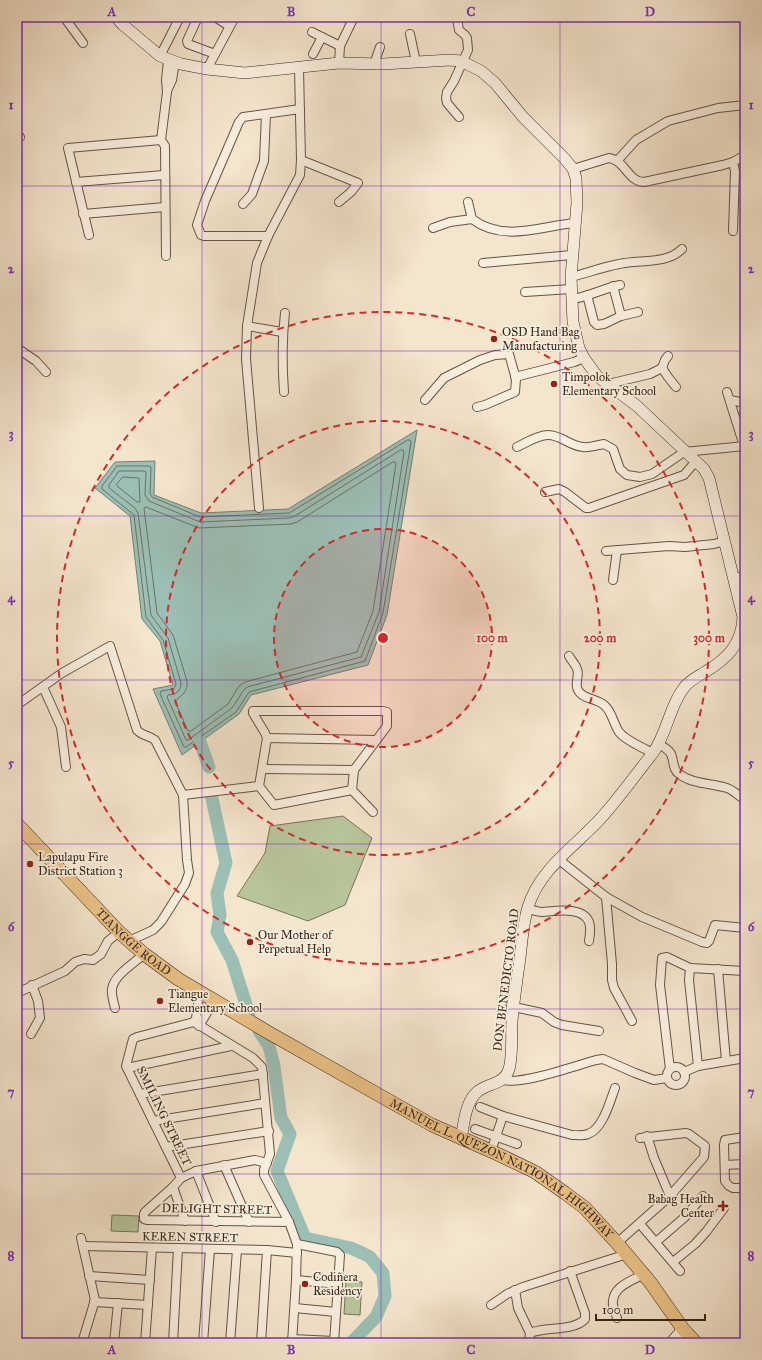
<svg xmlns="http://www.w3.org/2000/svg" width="762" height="1360" font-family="'IM FELL Great Primer',serif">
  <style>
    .green { fill: #b8c59b; stroke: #787459 }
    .water { fill: #9cbfb5; stroke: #748176 }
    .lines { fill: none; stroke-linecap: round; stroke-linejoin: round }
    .shore { stroke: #6a7266; stroke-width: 1 }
    .river { stroke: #9cbfb5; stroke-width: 13 }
    .street-casing { stroke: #665444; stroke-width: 10 }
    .secondary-casing { stroke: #372417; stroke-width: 12 }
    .primary-casing { stroke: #372417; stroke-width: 14 }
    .street { stroke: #f8eede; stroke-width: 8 }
    .secondary { stroke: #f8eede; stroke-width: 11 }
    .primary { stroke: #eac286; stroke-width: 13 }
    .grid { fill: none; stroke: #7b2cbf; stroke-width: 1; stroke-opacity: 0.55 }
    .ring { fill: none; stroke: #d62828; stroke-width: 2; stroke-dasharray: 7 5 }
    .poi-dot { fill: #8f2418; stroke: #f8eede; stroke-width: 1.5 }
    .labels { text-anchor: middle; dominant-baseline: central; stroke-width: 3.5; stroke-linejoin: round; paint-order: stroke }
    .poi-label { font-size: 12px; fill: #372417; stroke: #f8eede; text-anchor: start }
    .street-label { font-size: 12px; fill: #372417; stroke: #f8eede }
    .centre { fill: #d62828; stroke: #f8eede; stroke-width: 2 }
    .ring-label { font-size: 12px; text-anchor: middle; font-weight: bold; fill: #d62828; stroke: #f8eede; stroke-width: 3.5; stroke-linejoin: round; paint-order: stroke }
    .neatline { fill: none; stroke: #7b2cbf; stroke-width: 1.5 }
    .grid-label { font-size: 13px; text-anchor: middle; font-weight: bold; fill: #7b2cbf }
  </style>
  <rect width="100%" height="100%" fill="#f4e5cd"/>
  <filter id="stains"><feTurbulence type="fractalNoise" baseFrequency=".005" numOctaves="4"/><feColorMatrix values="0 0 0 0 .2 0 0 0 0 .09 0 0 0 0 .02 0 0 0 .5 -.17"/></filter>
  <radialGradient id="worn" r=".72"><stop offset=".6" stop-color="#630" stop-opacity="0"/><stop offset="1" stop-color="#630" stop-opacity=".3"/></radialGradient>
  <g class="green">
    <path d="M343,816L372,838L345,905L308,921L237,896L265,853L270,826Z"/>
    <path d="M112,1215L139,1216L138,1232L111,1231Z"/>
    <path d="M346,1281L362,1282L360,1315L344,1314Z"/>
  </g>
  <path class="water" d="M417,430L387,615L368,665L251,695L239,714L182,755L153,689L173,685L160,641L142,619L130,516L95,488L115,462L155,461L154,495L201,513L288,509Z"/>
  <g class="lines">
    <g class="shore">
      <path d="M408,440H410L411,442L383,613L365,661L249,692L236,712L186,747H184L160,694L161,691L174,689L176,684L163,640L146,617L134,515L102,489V486L117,466H149L151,467L150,494L152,497L200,517L289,513Z"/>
      <path d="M401,450H403L404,452L379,612L361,657L247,687L243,691L232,708L188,740H186L167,697L168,695C176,694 181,692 181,683L168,638L151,615L138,513L135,508L109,488V485L119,471H144L146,472L145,495L149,501L200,522L289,518L293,517Z"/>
      <path d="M393,462H395L396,464L373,611L357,652L245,682L239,686L228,704L191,731H188L175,701C182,695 188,692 187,681L173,635L157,613L144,508L146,507L199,528L291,524L297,522Z"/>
      <path d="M123,477L139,478L140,502H137L117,486V484Z"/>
    </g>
    <g class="river">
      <path d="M200,742L209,767"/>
      <path d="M211,794L226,863L217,893L220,915L217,932L232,960L249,1014"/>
      <path d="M259,1031L269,1046L274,1066L281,1118L290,1134L277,1171L305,1238L351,1248L362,1253L370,1257L383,1273L385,1296L376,1317L351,1343"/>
    </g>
    <defs>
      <g id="street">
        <path d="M64,17L83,43"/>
        <path d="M198,17L187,41L188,44L215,54"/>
        <path d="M215,17L229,26"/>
        <path d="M344,17L352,21"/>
        <path d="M457,18L459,30L465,35L467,38L468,50L454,81L447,92L446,98L447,103L459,117"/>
        <path d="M312,32L340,46"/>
        <path d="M410,34L416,62"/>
        <path d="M313,54L322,37"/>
        <path d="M160,56L180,17"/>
        <path d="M339,63L340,46L354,17"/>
        <path d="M374,64L380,47"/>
        <path d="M207,69L235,17"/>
        <path d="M167,91L172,80L175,62"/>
        <path d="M17,138L20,137"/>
        <path d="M301,160L358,183L351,192L339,202"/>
        <path d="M617,161L636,140L668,121L718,108L745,105"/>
        <path d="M733,162L745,155"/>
        <path d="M573,169L609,158C625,160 628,182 644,182L723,165L733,162L735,171L733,231"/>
        <path d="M76,182L164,175"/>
        <path d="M468,202L472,219C504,243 541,226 575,223"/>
        <path d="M243,204L252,194L264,161L266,114"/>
        <path d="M83,214L165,207"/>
        <path d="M433,228L450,222L472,219"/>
        <path d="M89,235L68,148L161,140"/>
        <path d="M268,236H204L201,235L197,225L205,201L239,122L243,117L300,109"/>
        <path d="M166,256L165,146L161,140L167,92L166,80L168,60"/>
        <path d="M483,263L572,255"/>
        <path d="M571,277C587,273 603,267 619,264C639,259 666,265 682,249"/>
        <path d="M613,286L621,316"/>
        <path d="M525,292L571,289"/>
        <path d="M587,295L594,322L597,325L604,324L621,316L638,312"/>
        <path d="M572,299C588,297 604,288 620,285"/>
        <path d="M247,326L282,332"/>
        <path d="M17,348L36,361L46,372"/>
        <path d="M662,368L668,377L676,387"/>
        <path d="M515,377L574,362L584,358"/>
        <path d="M608,384L650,374L662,368L665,360L668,356"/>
        <path d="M284,392C282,365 282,339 285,313"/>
        <path d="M727,392L744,446"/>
        <path d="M425,400L444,378L480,360L495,355L509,354L516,379L515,392L485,405L477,407"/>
        <path d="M730,400L745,403"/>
        <path d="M517,447C526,443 537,435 548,435C561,435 570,446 583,447C589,448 598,445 604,444L613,449L620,469L627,475L640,477L652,474L684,452L745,446"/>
        <path d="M545,492L559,489L565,492L586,508H589L684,475L696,461"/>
        <path d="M259,508L246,359L247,326L257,263L268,236L300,175L301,160L299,68"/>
        <path d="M606,551L669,546L685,547L714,544L725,541"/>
        <path d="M734,578L745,576"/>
        <path d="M613,580L617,550"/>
        <path d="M569,656C571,660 576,665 577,669C580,676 574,683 578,690C582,699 596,698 604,705C612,711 613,723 619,732C625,740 643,748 653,753"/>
        <path d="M43,687L61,727L66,767"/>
        <path d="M17,705L62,673L110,646L137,730C142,736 149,735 155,740L183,795L187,860L189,873L185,884L161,922L153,930L129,941"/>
        <path d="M267,738L376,740"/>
        <path d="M659,744C664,747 671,751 672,757C674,763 673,770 679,774C692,784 711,783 727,788C733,790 739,796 745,800"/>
        <path d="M263,769L354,770"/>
        <path d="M352,790L274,805L259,786L267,738L265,733L253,713V711H383L387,712V726L354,770L352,790L373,812"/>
        <path d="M183,795L259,786"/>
        <path d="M558,859L606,897L642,917L702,942L707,943L709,941L715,925L745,928"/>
        <path d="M606,897L612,964V980L614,988L632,1021"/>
        <path d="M527,908C532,910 538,912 543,912C555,911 583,906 589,922C591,927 590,935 589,941"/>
        <path d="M690,968L689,980L698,1066"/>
        <path d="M718,969L726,1061"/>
        <path d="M17,993L65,971L75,962L84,959L93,960L101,954L108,941L119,932"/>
        <path d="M514,1007L542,1013L554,1022L562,1025L599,1031"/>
        <path d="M115,1008C114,1003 111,995 112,989C114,975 133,964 144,954"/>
        <path d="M194,1022L253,1058L262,1067L270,1154L264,1170V1175L289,1222L297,1244L296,1280L292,1343"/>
        <path d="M194,1022L196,1018L200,992"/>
        <path d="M199,1026L214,1001"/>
        <path d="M31,1034L40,1018L38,1001L32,985"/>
        <circle cx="676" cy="1076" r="9"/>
        <path d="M127,1068L231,1046"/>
        <path d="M670,1069L660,985L662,958L667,957L690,968L745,971"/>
        <path d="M684,1072L698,1066L745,1058"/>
        <path d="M503,1080C521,1085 575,1066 596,1060L603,1059L635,1073L654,1080L667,1078"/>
        <path d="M140,1094L263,1074"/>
        <path d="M480,1107L503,1116L572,1135C577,1135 583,1136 588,1134C603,1129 610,1101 615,1088"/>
        <path d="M153,1121L265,1103"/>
        <path d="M475,1129L517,1144"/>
        <path d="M647,1136L654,1158L670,1196"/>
        <path d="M745,1137L725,1140L724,1145L725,1181L729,1186L733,1188H745"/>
        <path d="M166,1147L269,1131"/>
        <path d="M491,1151L503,1116"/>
        <path d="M267,1163L255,1160L196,1171L181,1178L173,1187L145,1212L144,1214V1219L147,1220L289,1222"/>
        <path d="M224,1165L249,1222"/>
        <path d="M725,1165L745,1164"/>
        <path d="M196,1171L216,1222"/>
        <path d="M181,1178L126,1066L133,1039L137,1037L194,1022"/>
        <path d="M173,1187L185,1221"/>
        <path d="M640,1224L680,1271"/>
        <path d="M81,1238L95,1300L82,1343"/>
        <path d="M656,1242L685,1217L703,1196"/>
        <path d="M617,1243L670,1196L704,1157L705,1146L689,1134L686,1133L640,1138"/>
        <path d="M297,1244L337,1252L340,1255L334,1343"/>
        <path d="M83,1246L267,1250L297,1253"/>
        <path d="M673,1262L695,1244L706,1232L724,1208"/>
        <path d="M89,1276L150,1280"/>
        <path d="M296,1280L338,1284"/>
        <path d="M515,1290L518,1308L530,1333L529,1343"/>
        <path d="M94,1302L148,1305"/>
        <path d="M491,1305L507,1294L523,1287L627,1254"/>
        <path d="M295,1308L336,1312"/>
        <path d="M617,1318C616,1314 614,1309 613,1305C611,1287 631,1281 644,1274"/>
        <path d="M530,1333C546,1326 573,1332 585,1319V1313L570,1271"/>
        <path d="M292,1339L334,1341"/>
        <path d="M114,1343L118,1303"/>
        <path d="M145,1343L152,1248"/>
        <path d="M173,1343L178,1248"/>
        <path d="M203,1343L210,1249"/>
        <path d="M230,1343L237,1250"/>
        <path d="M261,1343L267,1250"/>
      </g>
      <g id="secondary">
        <path d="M116,17L122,24L160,56L181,64L207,69L245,73L339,63L383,64L450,60L461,61L481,71L495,83L523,117L565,159L573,169L576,178L577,203L571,277L573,322L579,348L584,358L597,376L637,406L704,469L709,478L743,617C742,644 727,659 705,672C697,677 688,681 683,689C669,708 667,733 653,753C636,774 620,797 602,817C576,846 540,868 528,907C523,923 522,941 520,958C517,979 514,1000 512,1021C511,1035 513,1056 509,1069C505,1085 486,1083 476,1093C465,1104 464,1124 461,1139"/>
        <path d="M671,1343L683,1329"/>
      </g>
      <g id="primary">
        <path id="s1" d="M17,824L119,932L144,954L178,979L271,1034L432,1125L491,1151L535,1172L565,1193L585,1208L617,1243L650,1282L683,1329L696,1343"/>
      </g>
    </defs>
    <use href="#street" class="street-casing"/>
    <use href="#secondary" class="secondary-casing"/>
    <use href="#primary" class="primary-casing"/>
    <use href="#street" class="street"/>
    <use href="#secondary" class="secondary"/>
    <use href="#primary" class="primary"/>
  </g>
  <path class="grid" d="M202,17V1343M381,17V1343M560,17V1343M17,186H745M17,351H745M17,516H745M17,680H745M17,844H745M17,1009H745M17,1174H745"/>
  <circle cx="383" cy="638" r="109" fill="#d62828" fill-opacity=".12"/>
  <g class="ring">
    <circle cx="383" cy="638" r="109"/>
    <circle cx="383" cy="638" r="217"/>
    <circle cx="383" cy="638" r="326"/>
  </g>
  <g class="poi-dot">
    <circle cx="494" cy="339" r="4"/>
    <circle cx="554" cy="384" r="4"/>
    <circle cx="30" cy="864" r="4"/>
    <circle cx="250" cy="942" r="4"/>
    <circle cx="160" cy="1001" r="4"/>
    <path d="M721 1200h4v4h4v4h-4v4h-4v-4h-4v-4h4z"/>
    <circle cx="305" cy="1284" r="4"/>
  </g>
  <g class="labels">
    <g class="poi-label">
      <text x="502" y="332">OSD Hand Bag<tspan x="502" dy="14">Manufacturing</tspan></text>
      <text x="562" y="377">Timpolok<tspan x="562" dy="14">Elementary School</tspan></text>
      <text x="38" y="857">Lapulapu Fire<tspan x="38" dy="14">District Station 3</tspan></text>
      <text x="258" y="935">Our Mother of<tspan x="258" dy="14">Perpetual Help</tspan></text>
      <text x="168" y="994">Tiangue<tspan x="168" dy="14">Elementary School</tspan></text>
      <text x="714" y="1199" text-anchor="end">Babag Health<tspan x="714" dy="14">Center</tspan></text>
      <text x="313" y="1277">Codiñera<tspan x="313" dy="14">Residency</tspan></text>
    </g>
    <g class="street-label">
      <text stroke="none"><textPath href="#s1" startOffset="166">TIANGGE ROAD</textPath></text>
      <text transform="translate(506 980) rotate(-83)">DON BENEDICTO ROAD</text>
      <text transform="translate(164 1116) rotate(64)">SMILING STREET</text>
      <text stroke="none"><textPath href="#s1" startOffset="600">MANUEL L. QUEZON NATIONAL HIGHWAY</textPath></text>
      <text transform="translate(217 1209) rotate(1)">DELIGHT STREET</text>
      <text transform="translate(190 1237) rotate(1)">KEREN STREET</text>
    </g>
  </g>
  <circle cx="383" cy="638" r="6" class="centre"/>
  <g class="ring-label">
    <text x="492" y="642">100 m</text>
    <text x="600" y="642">200 m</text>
    <text x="709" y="642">300 m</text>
  </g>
  <rect width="762" height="1360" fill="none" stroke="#f4e5cd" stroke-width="44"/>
  <path d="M596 1314v6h109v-6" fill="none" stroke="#372417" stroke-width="2"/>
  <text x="602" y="1314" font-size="12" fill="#372417" stroke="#f8eede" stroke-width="3" paint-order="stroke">100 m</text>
  <rect x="22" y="22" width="718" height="1316" class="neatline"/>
  <g class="grid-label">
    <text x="112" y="16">A</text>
    <text x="291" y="16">B</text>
    <text x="471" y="16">C</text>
    <text x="650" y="16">D</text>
    <text x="11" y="109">1</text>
    <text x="751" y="109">1</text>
    <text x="11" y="273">2</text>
    <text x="751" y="273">2</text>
    <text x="11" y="438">3</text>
    <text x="751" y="438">3</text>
    <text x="11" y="602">4</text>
    <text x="751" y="602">4</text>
    <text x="11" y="767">5</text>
    <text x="751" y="767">5</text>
    <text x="11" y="931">6</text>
    <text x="751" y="931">6</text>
    <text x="11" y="1096">7</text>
    <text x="751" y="1096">7</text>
    <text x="11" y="1260">8</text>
    <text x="751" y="1260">8</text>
    <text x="112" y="1354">A</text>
    <text x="291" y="1354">B</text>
    <text x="471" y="1354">C</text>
    <text x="650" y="1354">D</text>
  </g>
  <rect width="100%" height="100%" filter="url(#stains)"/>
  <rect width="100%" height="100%" fill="url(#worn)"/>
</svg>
